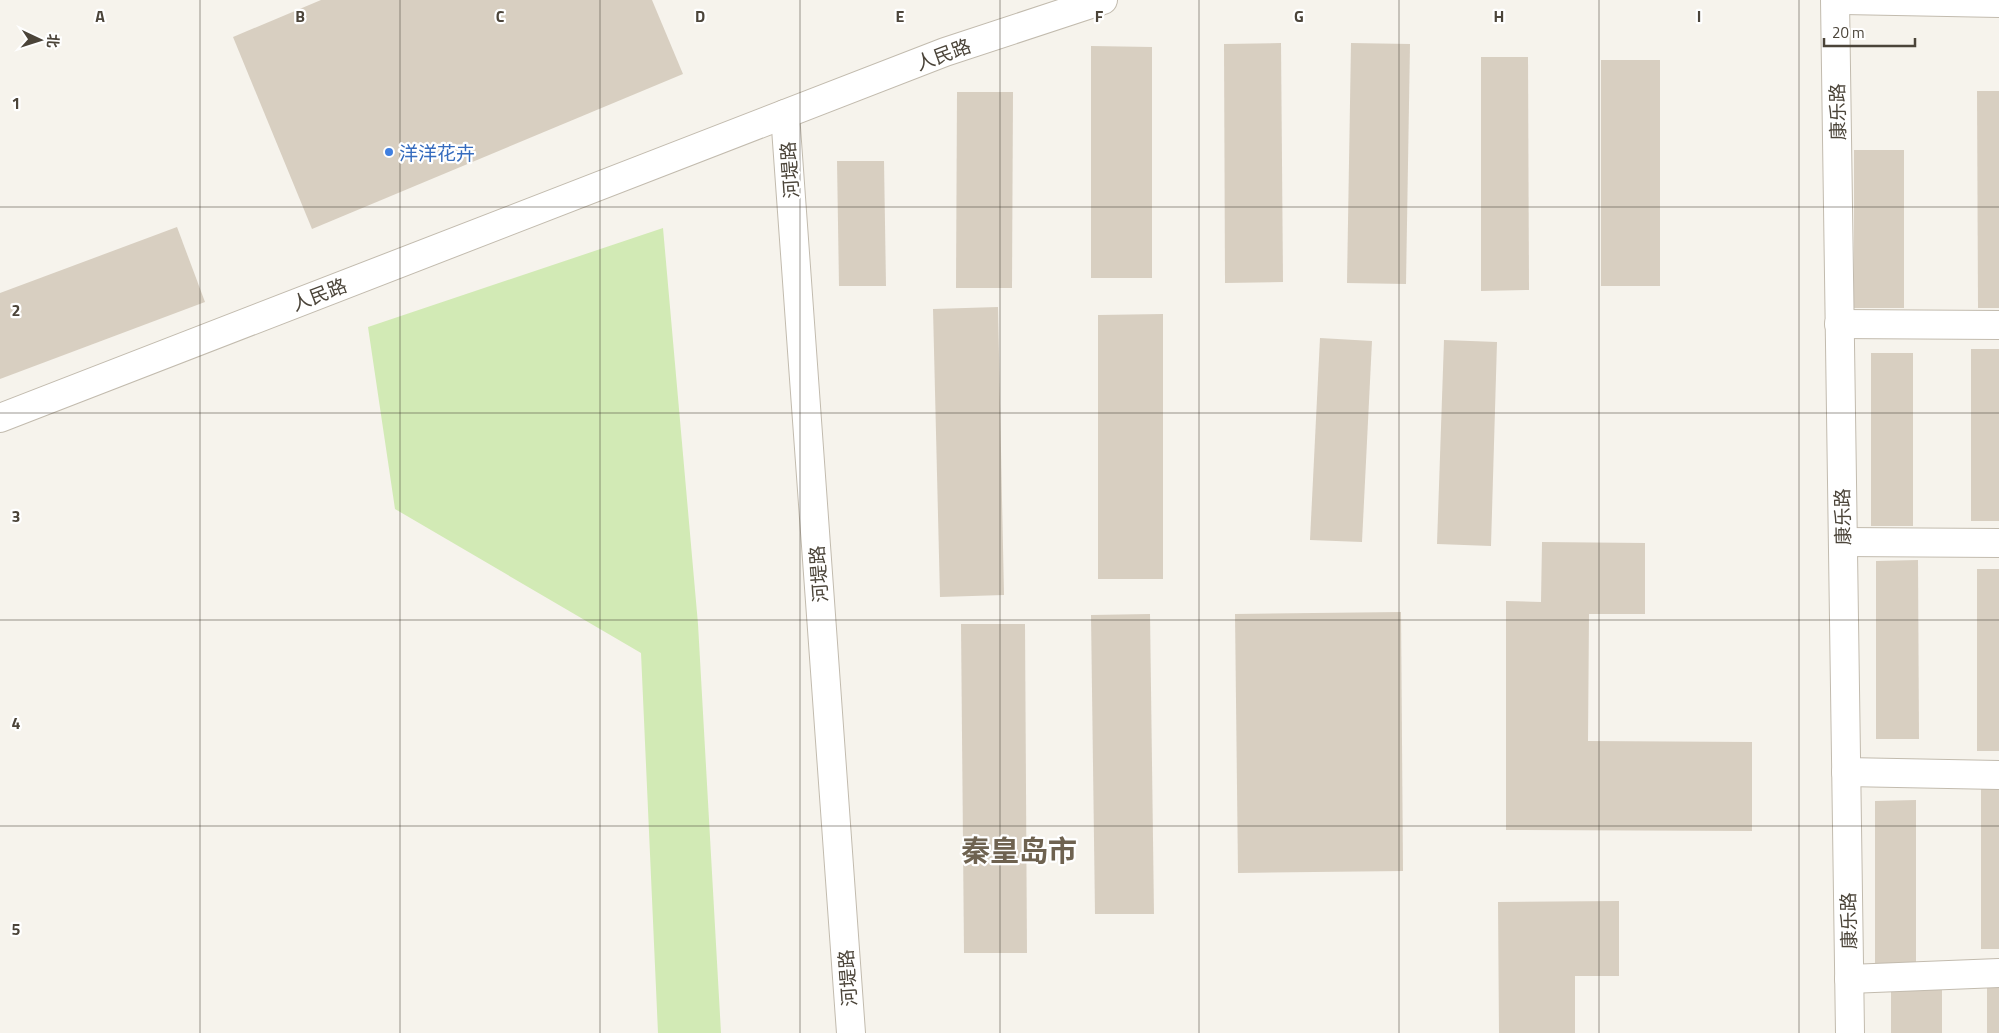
<svg xmlns="http://www.w3.org/2000/svg" width="1999" height="1033" font-family="'Titillium Web','Noto Sans SC',sans-serif">
  <style>
    .green { fill: #d2eab5 }
    .building { fill: #d8cfc1 }
    .lines { fill: none; stroke-linecap: round; stroke-linejoin: round }
    .minor-casing { stroke: #c2bbae; stroke-width: 30 }
    .minor { stroke: #fff; stroke-width: 28 }
    .grid { fill: none; stroke: #4b4439; stroke-width: 1; stroke-opacity: 0.55 }
    .shop-dot { fill: #3f7fe0; stroke: #fff; stroke-width: 2 }
    .labels { text-anchor: middle; dominant-baseline: central; stroke-width: 4.5; stroke-linejoin: round; paint-order: stroke }
    .street-label { font-size: 19px; fill: #4b4439; stroke: #fff }
    .shop-label { font-size: 19px; fill: #366cbe; stroke: #fff; text-anchor: start }
    .town-label { font-size: 29px; font-weight: bold; fill: #6e6250; stroke: #fff }
    .grid-label { font-size: 16px; text-anchor: middle; font-weight: bold; fill: #4b4439; stroke: #fff; stroke-width: 4.5; stroke-linejoin: round; paint-order: stroke }
  </style>
  <rect width="100%" height="100%" fill="#f6f3ec"/>
  <path class="green" d="M663,228L698,624L721,1033H658L641,653L395,509L368,327Z"/>
  <g class="building">
    <path d="M321,0H652L683,74L312,229L233,37Z"/>
    <path d="M1281,43L1283,282L1225,283L1224,44Z"/>
    <path d="M1351,43L1410,44L1406,284L1347,283Z"/>
    <path d="M1091,46L1152,47V278H1091Z"/>
    <path d="M1481,57H1528L1529,290L1481,291Z"/>
    <rect x="1601" y="60" width="59" height="226"/>
    <path d="M1977,91H1999V308H1978Z"/>
    <path d="M957,92H1013L1012,288H956Z"/>
    <rect x="1854" y="150" width="50" height="158"/>
    <path d="M837,161H884L886,286H839Z"/>
    <path d="M177,227L205,302L0,379V293Z"/>
    <path d="M998,307L1004,595L940,597L933,309Z"/>
    <path d="M1163,314V579H1098V315Z"/>
    <path d="M1320,338L1372,341L1362,542L1310,540Z"/>
    <path d="M1444,340L1497,342L1491,546L1437,544Z"/>
    <rect x="1971" y="349" width="28" height="172"/>
    <rect x="1871" y="353" width="42" height="173"/>
    <path d="M1542,542L1645,543V614H1589L1588,741L1752,742V831L1506,830V601L1541,602Z"/>
    <path d="M1918,560L1919,739H1876V561Z"/>
    <rect x="1977" y="569" width="22" height="182"/>
    <path d="M1401,612L1403,871L1238,873L1235,614Z"/>
    <path d="M1150,614L1154,914H1095L1091,615Z"/>
    <path d="M961,624H1025L1027,953H964Z"/>
    <rect x="1981" y="787" width="18" height="162"/>
    <path d="M1916,800V969H1875V801Z"/>
    <path d="M1619,901V976H1575V1033H1499L1498,902Z"/>
    <path d="M1999,983V1033H1987V984Z"/>
    <rect x="1891" y="988" width="51" height="45"/>
  </g>
  <g class="lines">
    <defs>
      <g id="minor">
        <path d="M1835,0L1850,1033"/>
        <path d="M1844,0L1999,3"/>
        <path d="M785,114L851,1033"/>
        <path d="M1839,324L1999,325"/>
        <path d="M0,418L945,52L1103,0"/>
        <path d="M1843,542L1999,543"/>
        <path d="M1846,772L1999,775"/>
        <path d="M1849,979L1999,973"/>
      </g>
    </defs>
    <use href="#minor" class="minor-casing"/>
    <use href="#minor" class="minor"/>
  </g>
  <path class="grid" d="M200,0V1033M400,0V1033M600,0V1033M800,0V1033M1000,0V1033M1199,0V1033M1399,0V1033M1599,0V1033M1799,0V1033M0,207H1999M0,413H1999M0,620H1999M0,826H1999"/>
  <circle class="shop-dot" cx="389" cy="152" r="5"/>
  <g class="labels">
    <g class="street-label">
      <text transform="translate(943 54) rotate(-20)">人民路</text>
      <text transform="translate(1837 112) rotate(-91)">康乐路</text>
      <text transform="translate(789 170) rotate(-94)">河堤路</text>
      <text transform="translate(319 294) rotate(-21)">人民路</text>
      <text transform="translate(1842 517) rotate(-91)">康乐路</text>
      <text transform="translate(818 574) rotate(-94)">河堤路</text>
      <text transform="translate(1848 921) rotate(-91)">康乐路</text>
      <text transform="translate(847 978) rotate(-94)">河堤路</text>
    </g>
    <g class="shop-label">
      <text x="399" y="152">洋洋花卉</text>
    </g>
    <g class="town-label">
      <text x="1019" y="850">秦皇岛市</text>
    </g>
  </g>
  <g class="grid-label">
    <text x="100" y="22">A</text>
    <text x="300" y="22">B</text>
    <text x="500" y="22">C</text>
    <text x="700" y="22">D</text>
    <text x="900" y="22">E</text>
    <text x="1099" y="22">F</text>
    <text x="1299" y="22">G</text>
    <text x="1499" y="22">H</text>
    <text x="1699" y="22">I</text>
    <text x="16" y="109">1</text>
    <text x="16" y="316">2</text>
    <text x="16" y="522">3</text>
    <text x="16" y="729">4</text>
    <text x="16" y="935">5</text>
  </g>
  <g transform="translate(40 40) rotate(94)" stroke="#ffffff" stroke-width="4" paint-order="stroke">
  <path d="M0-4L9 19L0 12L-9 19Z" fill="#4b4439"/>
  <text y="-8" font-size="14" font-weight="bold" text-anchor="middle" fill="#4b4439">北</text>
  </g>
  <path d="M1824 38v8h91v-8" fill="none" stroke="#4b4439" stroke-width="2.5"/>
  <text x="1832" y="38" font-size="15" fill="#4b4439" stroke="#ffffff" stroke-width="4" paint-order="stroke">20 m</text>
</svg>
